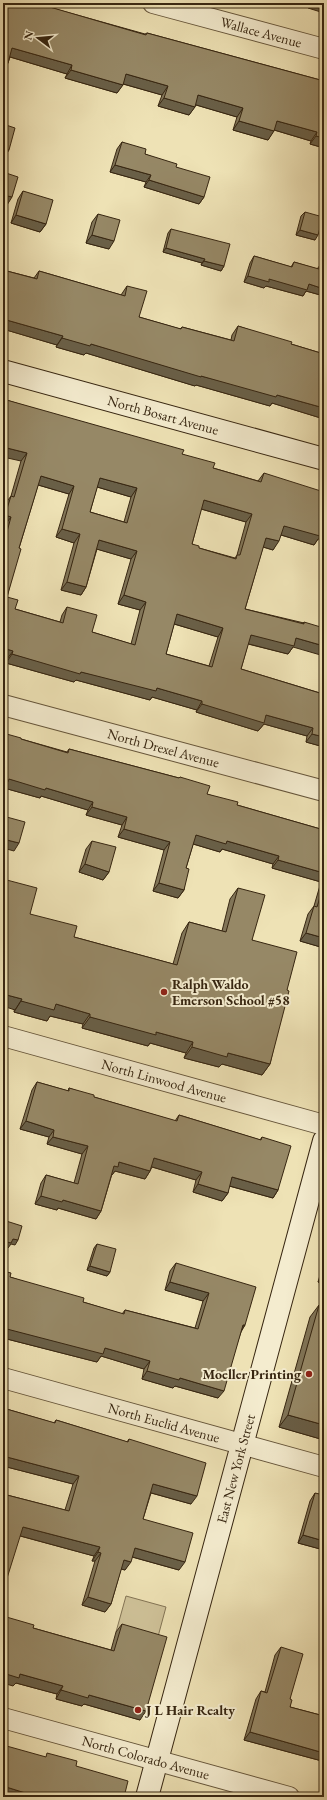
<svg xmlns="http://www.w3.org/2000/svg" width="327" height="1800" font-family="'EB Garamond',serif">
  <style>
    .green { fill: #cfc299; stroke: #837455 }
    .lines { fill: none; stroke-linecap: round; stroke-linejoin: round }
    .street-casing { stroke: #65553a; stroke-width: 22 }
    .secondary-casing { stroke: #372611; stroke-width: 24 }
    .street { stroke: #f4eccf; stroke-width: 20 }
    .secondary { stroke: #f4eccf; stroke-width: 22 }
    .wall { fill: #817558; stroke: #372611; fill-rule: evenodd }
    .shaded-wall { fill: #695f47; stroke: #372611 }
    .building { fill: #968866; stroke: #372611; fill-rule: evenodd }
    .poi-dot { fill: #8f2418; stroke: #f4eccf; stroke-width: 1.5 }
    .labels { text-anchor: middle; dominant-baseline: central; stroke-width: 4; stroke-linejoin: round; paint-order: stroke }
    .street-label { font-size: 14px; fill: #372611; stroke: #f4eccf }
    .poi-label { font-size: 14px; font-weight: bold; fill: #372611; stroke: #f4eccf; text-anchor: start }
  </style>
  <rect width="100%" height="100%" fill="#eee2b5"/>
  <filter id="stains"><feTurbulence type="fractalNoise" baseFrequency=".005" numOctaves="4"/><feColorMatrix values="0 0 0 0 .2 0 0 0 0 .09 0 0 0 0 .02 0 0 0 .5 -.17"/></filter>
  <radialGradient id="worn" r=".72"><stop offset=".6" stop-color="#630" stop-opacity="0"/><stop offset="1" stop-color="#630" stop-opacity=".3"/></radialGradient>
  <path class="green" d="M126,1596L166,1607L156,1644L116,1632Z"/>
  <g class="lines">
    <defs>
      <g id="street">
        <path id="s1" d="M153,3L324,49"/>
        <path id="s2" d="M3,705L324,791"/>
        <path id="s3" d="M3,1036L324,1125"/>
        <path id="s4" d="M3,1378L324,1467"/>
        <path id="s5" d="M3,1718L289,1797"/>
      </g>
      <g id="secondary">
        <path id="s6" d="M3,371L324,459"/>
        <path id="s7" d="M147,1797L324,1141"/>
      </g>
    </defs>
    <use href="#street" class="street-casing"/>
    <use href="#secondary" class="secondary-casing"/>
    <use href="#street" class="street"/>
    <use href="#secondary" class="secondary"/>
  </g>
  <g class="wall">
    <path d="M3,3L33,6L34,3L145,34L147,33L324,81V148L310,144L311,141L274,130L268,140L233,130L237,117L196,105L189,115L158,106L162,95L123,84L117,93L65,78L67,74L10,57L8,63L3,70Z"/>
    <path d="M122,142L145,154L176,167L204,197L199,204L144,187L146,182L110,172L117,149Z"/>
    <path d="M23,191L46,224L40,232L11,223L18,199Z"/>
    <path d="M305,212L315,240L296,235L301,216Z"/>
    <path d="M98,214L109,249L86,243L92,222Z"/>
    <path d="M171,229L224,266L221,271L201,265L202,263L163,252L168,233Z"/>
    <path d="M254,256L291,267L294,262L317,269L321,264L324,265V296L306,291L303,296L266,286L264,288L244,282L250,263Z"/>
    <path d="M3,270L34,278L39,271L121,295L127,286L139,317L180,329L182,327L231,340L232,335L238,326L291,344L324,354V419L272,403L270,406L196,385L195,386L86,353L84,355L56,347L57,345L3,329Z"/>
    <path d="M3,399L182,454L213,468L258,481L264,473L318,539L314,545L281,535L273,550L263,547L245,609L304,623V622L293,647L288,654L248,644L241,669L320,693L324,677V747L306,742L307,736L264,724L258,731L196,712L197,710L152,697L150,700L76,680L74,682L6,663L7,659L3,658V533L5,525L3,524V511L5,504L11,496L21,461ZM38,485L69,494L56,537L74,543L61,590L81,595L86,587L97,549L131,559L118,604L140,610L131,644L92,632L67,607L62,615L60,622L15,609L7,597L19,548ZM97,487L131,497L124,522L90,512ZM201,509L246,522L237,555L235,558L199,548L192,544ZM174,624L218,637L209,666L166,654Z"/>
    <path d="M21,739L67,752L69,749L179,778L180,777L207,794L237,805L324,830V948L300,941L308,914L314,906L321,882L272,868L273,864L222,849L220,852L193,844L186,868L184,890L178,898L153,891L164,850L118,837L122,825L86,815L88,810L41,796L40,798L4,788Z"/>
    <path d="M92,841L109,872L103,880L79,872L86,849Z"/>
    <path d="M238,888L252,940L287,990L270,1064L262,1075L222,1064L219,1067L184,1058L186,1053L150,1043L148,1046L82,1028L83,1024L50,1016L47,1021L14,1012L30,914L74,937L173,964L182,933L189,922L222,931L230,899Z"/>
    <path d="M37,1082L68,1091L69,1088L94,1097L175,1121L179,1115L260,1140L262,1137L278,1190L273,1198L229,1186L228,1193L222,1201L193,1192L196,1180L152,1167L150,1171L145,1179L115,1171L112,1175V1174L101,1211L96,1219L58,1208L57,1210L35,1204L41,1183L46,1175L74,1183L82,1154L47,1144L49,1137L20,1129L32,1090Z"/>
    <path d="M97,1244L110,1272L107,1276L87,1270L94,1248Z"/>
    <path d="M324,1262V1284L318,1282Z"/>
    <path d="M176,1263L245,1325L241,1332L218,1398L175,1386L173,1388L142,1379L144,1369L101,1356L97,1362L3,1338V1271L10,1277L83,1302L122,1314L125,1310L195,1328L203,1301L165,1290L170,1271Z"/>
    <path d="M319,1305L324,1440L279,1427L310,1317Z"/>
    <path d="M3,1408L54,1423L56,1420L127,1442L129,1439L191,1504L151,1493L143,1519L179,1570L132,1557L125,1570L121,1569L111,1604L105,1612L82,1605L95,1561H92L94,1556L20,1536L3,1494L65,1510L73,1484L3,1466Z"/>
    <path d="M315,1493L324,1550L298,1543L310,1501Z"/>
    <path d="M122,1624L140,1720L84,1704L82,1706L56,1699L57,1694L16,1683L13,1686L33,1628L111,1650L116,1632Z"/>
    <path d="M281,1647L290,1699V1707L324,1716V1766H321L322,1761L244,1740L256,1699L261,1691L265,1692L275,1655Z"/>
  </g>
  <g class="shaded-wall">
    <path d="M295,3H311L308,7Z"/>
    <path d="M311,3H324V13L308,8Z"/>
    <path d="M12,48L72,65L67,74L7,56Z"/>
    <path d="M3,61L8,63L3,70Z"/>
    <path d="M71,70L123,85L117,93L65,78Z"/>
    <path d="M126,74L168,86L162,95L120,83Z"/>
    <path d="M198,95L243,108L237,117L193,104Z"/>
    <path d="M164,98L195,107L189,115L158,106Z"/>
    <path d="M239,121L274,131L268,140L233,130Z"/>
    <path d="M277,121L317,132L311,141L271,129Z"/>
    <path d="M316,136L324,138V148L310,144Z"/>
    <path d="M3,149L9,150L6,155L3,154Z"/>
    <path d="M115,165L151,175L146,182L110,172Z"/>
    <path d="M149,180L204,197L199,204L144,187Z"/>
    <path d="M3,195L12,197L7,205L3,204Z"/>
    <path d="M16,215L46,224L40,232L11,223Z"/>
    <path d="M300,230L318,235L315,240L296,235Z"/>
    <path d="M92,235L114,241L109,249L86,243Z"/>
    <path d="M166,248L205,259L202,263L163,252Z"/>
    <path d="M204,261L224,266L221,271L201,265Z"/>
    <path d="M248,276L269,279L309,284L324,289V296L306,291L303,296L266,286L264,288L244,282Z"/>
    <path d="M3,319L63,336L57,345L3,329Z"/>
    <path d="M62,338L91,344L201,376L277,395L324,408V419L272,403L270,406L196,385L195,386L86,353L84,355L56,347Z"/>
    <path d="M3,447L27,453L21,461L3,457Z"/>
    <path d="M41,476L74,486L69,494L35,484Z"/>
    <path d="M100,478L137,488L131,497L94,486Z"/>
    <path d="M204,500L252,514L246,522L198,508Z"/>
    <path d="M5,515L11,517L5,525L3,524V518Z"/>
    <path d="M284,526L324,531V540L318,539L314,545L278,534Z"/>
    <path d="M62,529L80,534L74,543L56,537Z"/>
    <path d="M266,538L279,541L273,550L260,546Z"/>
    <path d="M99,540L137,551L131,559L93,548Z"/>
    <path d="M67,582L86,587L81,595L61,590Z"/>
    <path d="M124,595L146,602L140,610L118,604Z"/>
    <path d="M177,614L223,628L218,637L171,623Z"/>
    <path d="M251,635L296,638L324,646V656L293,647L288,654L245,643Z"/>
    <path d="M3,648L13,651L7,659L3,658Z"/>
    <path d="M12,654L81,672L157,688L202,701L197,710L152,697L150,700L76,680L74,682L6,663Z"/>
    <path d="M202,704L266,715L313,728L307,736L264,724L258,731L196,712Z"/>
    <path d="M312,734L324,737V747L306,742Z"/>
    <path d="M9,779L46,788L93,802L88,810L41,796L40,798L4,788L3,790V780Z"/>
    <path d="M92,807L127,817L122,825L86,815Z"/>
    <path d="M124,829L170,842L164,850L118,837Z"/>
    <path d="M196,835L227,841L279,856L273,864L222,849L220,852L190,843Z"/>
    <path d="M3,839L19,843L14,851L3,848Z"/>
    <path d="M278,860L324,873V878L321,882L272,868Z"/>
    <path d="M85,864L109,872L103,880L79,872Z"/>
    <path d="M159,883L184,890L178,898L153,891Z"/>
    <path d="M306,933L324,938V948L300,941Z"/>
    <path d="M3,994L22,999L15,1010L3,1006Z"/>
    <path d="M21,1001L56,1004L90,1014L83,1024L50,1016L47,1021L14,1012Z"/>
    <path d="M90,1017L156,1032L193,1042L186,1053L150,1043L148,1046L82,1028Z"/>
    <path d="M192,1047L228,1053L270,1064L262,1075L222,1064L219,1067L184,1058Z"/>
    <path d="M26,1121L54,1130L49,1137L20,1129Z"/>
    <path d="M53,1137L88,1146L82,1154L47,1144Z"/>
    <path d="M154,1158L202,1172L196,1180L149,1166Z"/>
    <path d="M119,1162L150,1171L145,1179L115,1171L112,1175L109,1174L114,1166Z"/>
    <path d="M232,1177L278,1190L273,1198L226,1185Z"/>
    <path d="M198,1184L228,1193L222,1201L193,1192Z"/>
    <path d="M41,1196L63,1200L101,1211L96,1219L58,1208L57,1210L35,1204Z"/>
    <path d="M13,1239L18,1240L15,1245L11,1244L8,1248L3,1246V1241Z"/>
    <path d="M90,1266L110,1272L107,1276L87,1270Z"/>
    <path d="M324,1274V1284L318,1282Z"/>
    <path d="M170,1282L209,1293L203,1301L165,1290Z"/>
    <path d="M243,1325H245L239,1333Z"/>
    <path d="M3,1328L105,1348L150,1361L144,1369L101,1356L97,1362L3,1338Z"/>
    <path d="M147,1371L180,1378L224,1391L218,1398L175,1386L173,1388L142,1379Z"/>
    <path d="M288,1415L324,1425V1440L279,1427Z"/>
    <path d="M3,1456L79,1476L73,1484L3,1466Z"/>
    <path d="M153,1484L197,1496L191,1504L148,1492Z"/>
    <path d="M23,1527L100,1547L94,1556L17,1535Z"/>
    <path d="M303,1535L324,1541V1550L298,1543Z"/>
    <path d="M135,1548L185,1562L179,1570L129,1556Z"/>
    <path d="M98,1552L101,1553L95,1561H92Z"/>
    <path d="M124,1560L131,1562L125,1570L118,1568Z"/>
    <path d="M88,1597L111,1604L105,1612L82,1605Z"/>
    <path d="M3,1673L20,1674L63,1686L57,1694L16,1683L13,1686L3,1683Z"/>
    <path d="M61,1690L89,1695L146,1711L140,1720L84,1704L82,1706L56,1699Z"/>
    <path d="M250,1732L324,1753V1758L322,1761L244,1740Z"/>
    <path d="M324,1761V1766H321Z"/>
    <path d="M3,1786L35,1796L34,1797H3Z"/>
  </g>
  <g class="building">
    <path d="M3,3H24L34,6L35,3H36L146,35L147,33L324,81V138L316,136L317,132L277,121L274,131L239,121L243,108L198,95L195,107L164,98L168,86L126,74L123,85L71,70L72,65L12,48L8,63L3,61Z"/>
    <path d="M3,124L15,128L9,150L3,149Z"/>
    <path d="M122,142L146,149L145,154L177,164L176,167L210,177L204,197L149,180L151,175L115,165Z"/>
    <path d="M3,172L18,177L12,197L3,195Z"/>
    <path d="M23,191L53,200L46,224L16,215Z"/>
    <path d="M305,212L323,217L318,235L300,230Z"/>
    <path d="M98,214L120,220L114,241L92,235Z"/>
    <path d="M171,229L230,244L224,266L204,261L205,259L166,248Z"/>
    <path d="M254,256L292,267L294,262L319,269L321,264L324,265V289L309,284L307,290L269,279V282L248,276Z"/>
    <path d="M3,270L37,279L39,271L125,296L127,286L147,291L139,317L181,329L182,327L234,341L238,326L292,342L291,344L324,354V408L277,395L276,397L201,376V377L91,344L90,346L62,338L63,336L3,319Z"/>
    <path d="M3,399L184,450L182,454L215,463L213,468L261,482L264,473L324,492V531L322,530L320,536L284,526L279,541L266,538L245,609L304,624V622L324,628V646L296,638L294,646L251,635L241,669L323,694L324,690V737L312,734L313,728L266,715L264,723L202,704V701L157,688L156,691L81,672L80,674L12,654L13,651L3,648V546L11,517L5,515L11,496L14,497L27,453L3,447ZM41,476L74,486L62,529L80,534L67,582L86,587L99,540L137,551L124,595L146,602L135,645L92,632L97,615L67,607L63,623L15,609L18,600L7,597L21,549L19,548ZM100,478L137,488L127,523L90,512ZM204,500L252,514L240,555H237L236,559L199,548V546L192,544ZM177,614L223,628L212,667L166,654Z"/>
    <path d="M3,733L21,738V739L68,753L69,749L179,778L180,777L210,786L207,794L238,802L237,805L324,830V873L278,860L279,856L227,841L226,844L196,835L186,868L189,869L184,890L159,883L170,842L124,829L127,817L92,807L93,802L46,788L45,790L9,779L8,782L3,780Z"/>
    <path d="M3,816L25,822L19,843L3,839Z"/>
    <path d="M92,841L116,847L109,872L85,864Z"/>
    <path d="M3,879L37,888L30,914L77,926L74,937L177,965L189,922L226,932L238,888L265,895L252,940L297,952L287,990L289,991L270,1064L228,1053L227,1057L192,1047L193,1042L156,1032V1035L90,1017V1014L56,1004L54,1010L21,1001L22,999L3,994Z"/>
    <path d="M324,884V938L306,933L314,906L317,907Z"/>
    <path d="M37,1082L69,1091V1088L94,1095V1097L177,1121L179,1115L261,1140L262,1137L291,1146L278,1190L232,1177L228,1193L198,1184L202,1172L154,1158L150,1171L119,1162L118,1167L114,1166L101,1211L63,1200L62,1202L41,1196L46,1175L78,1184L88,1146L53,1137L54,1130L26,1121Z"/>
    <path d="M3,1220L22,1226L18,1240L13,1239L11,1243L3,1241Z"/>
    <path d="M97,1244L116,1249L110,1272L90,1266Z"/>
    <path d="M176,1263L256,1287L245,1325H243L224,1391L180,1378L179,1380L147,1371L150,1361L105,1348L103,1354L3,1328V1271L11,1273L10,1277L84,1298L83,1302L124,1314L125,1310L198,1329L209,1293L170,1282Z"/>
    <path d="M319,1305L324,1306V1425L288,1415Z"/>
    <path d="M3,1408L55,1423L56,1420L128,1442L129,1439L206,1463L197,1496L153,1484L143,1519L193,1533L185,1562L135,1548L131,1562L124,1560L111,1604L88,1597L101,1553L98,1552L100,1547L23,1527L3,1591V1494L69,1511L79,1476L3,1456Z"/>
    <path d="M315,1493L324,1495V1541L303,1535Z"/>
    <path d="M3,1616L34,1625L33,1628L114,1651L122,1624L167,1637L146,1711L89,1695L88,1698L61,1690L63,1686L20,1674L19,1678L3,1673Z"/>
    <path d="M281,1647L303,1654L290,1699L292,1700L290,1707L324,1716V1753L250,1732L261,1691L267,1693Z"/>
    <path d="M3,1745L46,1757L47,1753L77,1761L76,1766L128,1781L124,1797H35V1796L3,1786Z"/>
  </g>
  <g class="poi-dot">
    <circle cx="164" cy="992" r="4"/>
    <circle cx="309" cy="1374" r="4"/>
    <circle cx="138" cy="1710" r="4"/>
  </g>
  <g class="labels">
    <g class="street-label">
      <text stroke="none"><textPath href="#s1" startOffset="112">Wallace Avenue</textPath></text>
      <text stroke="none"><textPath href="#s6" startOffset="166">North Bosart Avenue</textPath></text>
      <text stroke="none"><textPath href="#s2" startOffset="166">North Drexel Avenue</textPath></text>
      <text stroke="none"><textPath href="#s3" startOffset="167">North Linwood Avenue</textPath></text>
      <text stroke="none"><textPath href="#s4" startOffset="167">North Euclid Avenue</textPath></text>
      <text stroke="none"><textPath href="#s7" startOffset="340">East New York Street</textPath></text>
      <text stroke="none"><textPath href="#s5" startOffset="148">North Colorado Avenue</textPath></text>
    </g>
    <g class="poi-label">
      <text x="172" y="984">Ralph Waldo<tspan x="172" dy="16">Emerson School #58</tspan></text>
      <text x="301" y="1374" text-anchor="end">Moeller Printing</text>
      <text x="146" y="1710">J L Hair Realty</text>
    </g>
  </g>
  <rect width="327" height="1800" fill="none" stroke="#eee2b5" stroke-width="16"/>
  <rect x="4" y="4" width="319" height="1792" fill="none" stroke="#372611" stroke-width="2"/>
  <rect x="8" y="8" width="311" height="1784" fill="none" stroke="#372611"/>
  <g transform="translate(38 38) rotate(286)" stroke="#f4eccf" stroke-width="3" paint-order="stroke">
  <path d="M0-3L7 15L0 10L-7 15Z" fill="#372611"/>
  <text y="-6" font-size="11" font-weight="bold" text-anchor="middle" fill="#372611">N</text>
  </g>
  <rect width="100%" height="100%" filter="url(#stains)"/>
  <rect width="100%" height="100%" fill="url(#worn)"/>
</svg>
